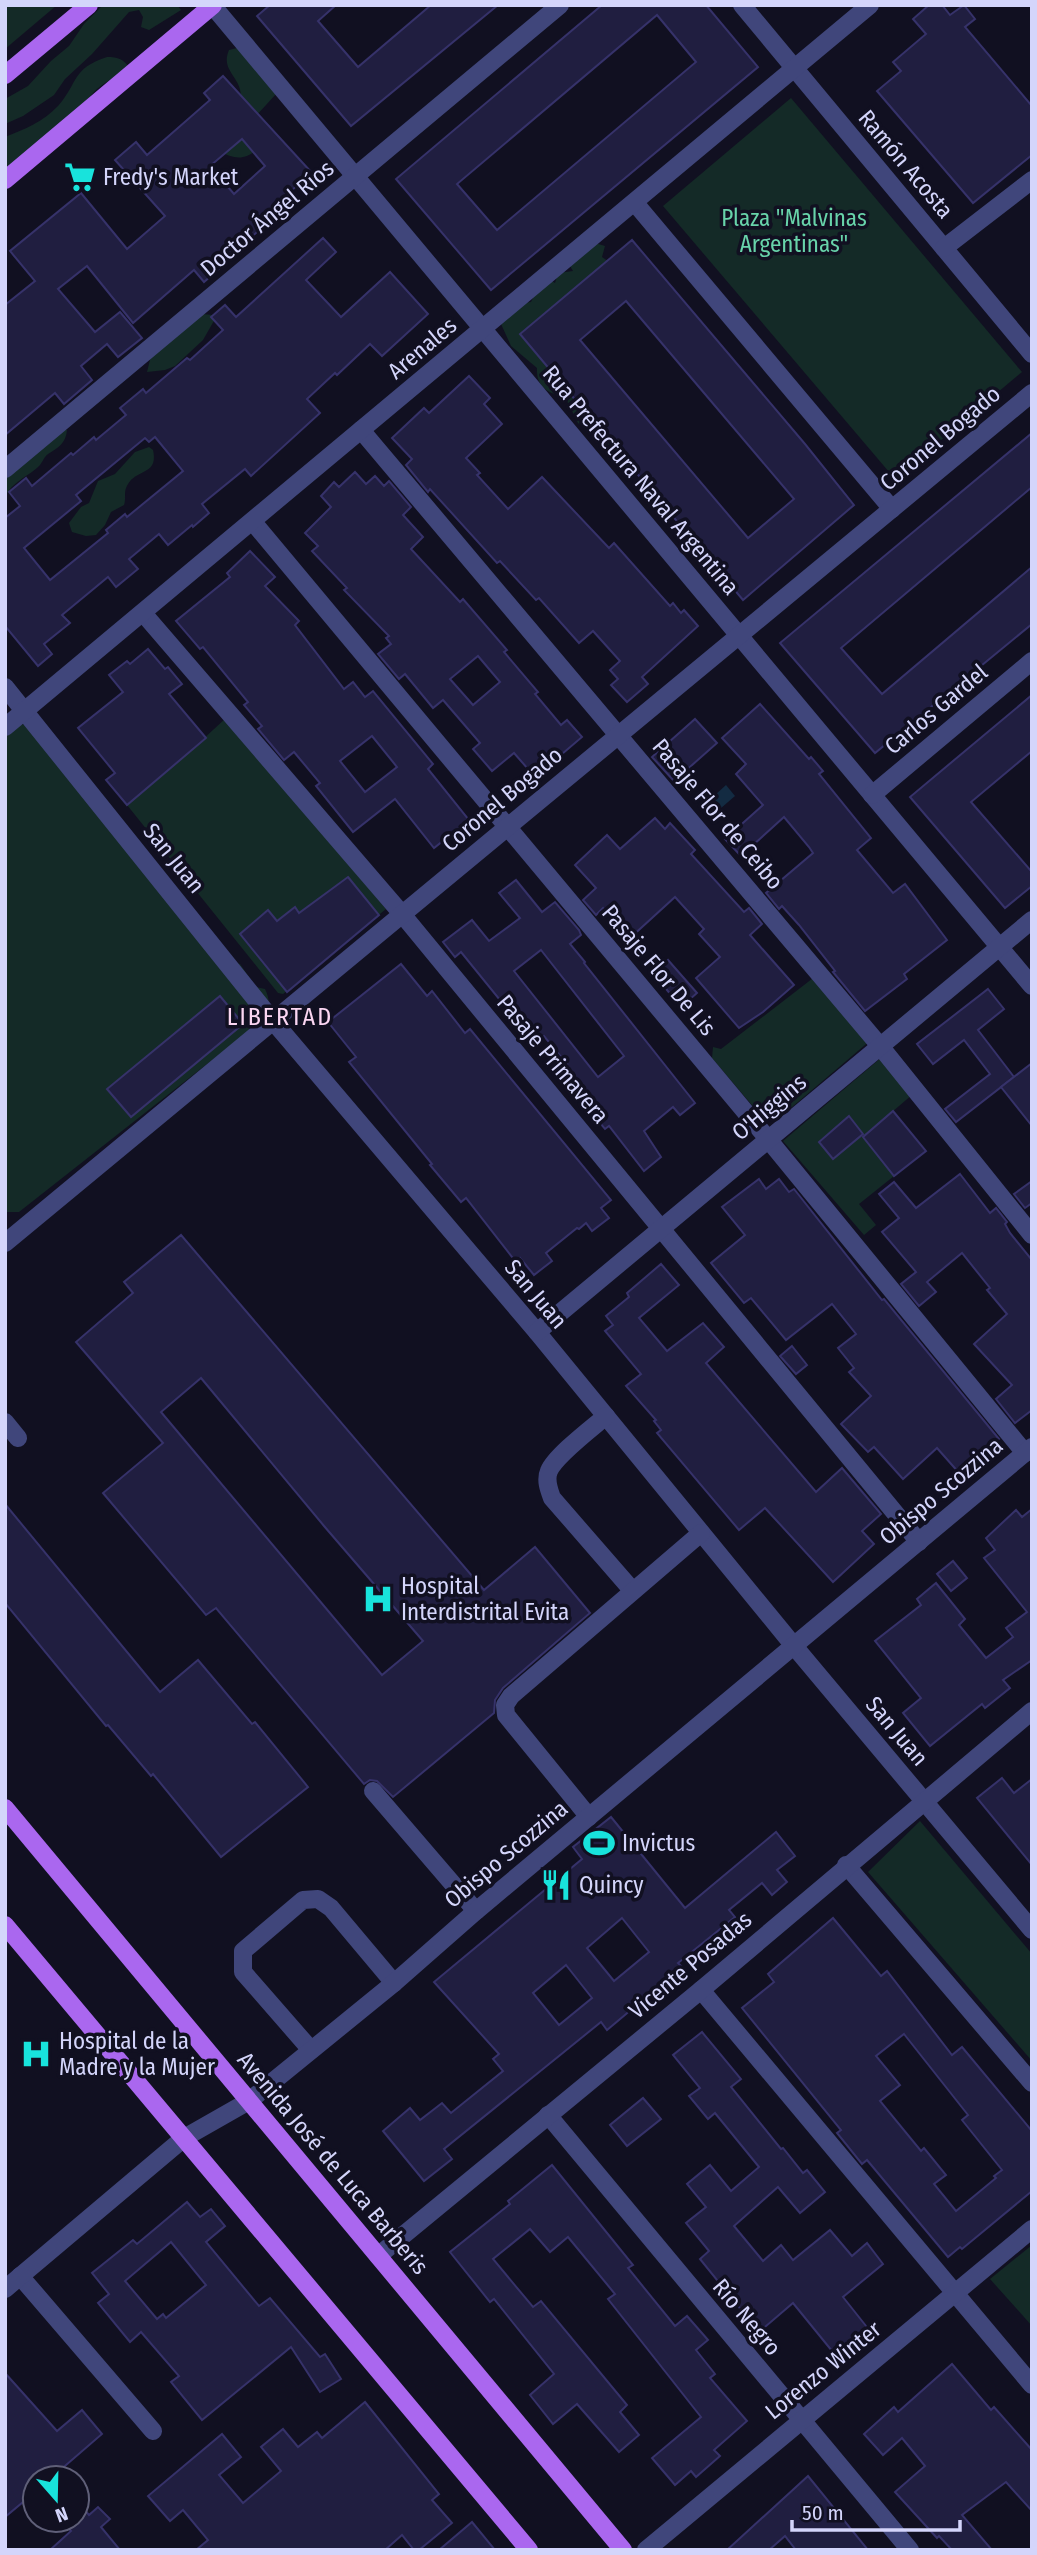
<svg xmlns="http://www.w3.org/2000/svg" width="1037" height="2555" font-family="'Fira Sans Condensed',sans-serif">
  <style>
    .green { fill: #142a27; fill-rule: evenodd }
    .water { fill: #132b42 }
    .building { fill: #201e40; stroke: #36326a; stroke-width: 2; fill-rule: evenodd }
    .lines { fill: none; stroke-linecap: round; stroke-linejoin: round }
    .minor { stroke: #40467b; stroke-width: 18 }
    .major { stroke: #aa67ef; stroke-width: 18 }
    .labels { text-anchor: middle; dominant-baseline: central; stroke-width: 7; stroke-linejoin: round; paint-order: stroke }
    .street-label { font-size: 23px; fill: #d4d5fb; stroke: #111021 }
    .poi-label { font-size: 23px; fill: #d4d5fb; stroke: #111021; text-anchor: start }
    .park-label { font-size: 23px; fill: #68d3aa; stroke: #111021 }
    .neighbourhood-label { font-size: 24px; letter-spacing: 2px; fill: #fbd6f2; stroke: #111021 }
  </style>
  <rect width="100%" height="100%" fill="#111021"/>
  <g class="green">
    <path d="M5,5H57L5,49Z"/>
    <path d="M103,5H177L181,10L149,30L141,27L143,17L139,10L129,12L92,54L65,79L54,95L23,116L5,124V99L28,86L51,61L69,46L84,24Z"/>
    <path d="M237,48L277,93L255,117L258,148C245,161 234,159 219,151L241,97C241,76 220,71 229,50Z"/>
    <path d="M107,57C118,57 124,59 130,69C113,79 90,87 85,108L5,174V137C25,129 43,122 58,106C79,82 71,69 107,57Z"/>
    <path d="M791,98L1022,372L895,479L663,206Z"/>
    <path d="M595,243L605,246L602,257L612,264L560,311L631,463L622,468L608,458L599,441L578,423L565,397C548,393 536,387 537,368L511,346L501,324L524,303L531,302L535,294L552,281L555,283L558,273L573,271L570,266Z"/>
    <path d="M202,314L213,315L215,319L203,340L175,366L165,370L147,372L151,356Z"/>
    <path d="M61,429L67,430C66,443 58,448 48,454C43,458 42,464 38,467C26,478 13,481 5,497V472Z"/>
    <path d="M149,447L153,450C159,477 134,467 126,488C124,493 126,499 124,505L111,512L105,525L96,535L86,536L72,532L69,523L81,507L89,503L98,481L115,474L135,452Z"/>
    <path d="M226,718L386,909L283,994L278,993L127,805L176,764Z"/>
    <path d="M27,724L230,962L240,964L256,987L265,989C275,1009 263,1019 249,1031L19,1212H5V734L17,725Z"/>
    <path d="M817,975L872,1039L778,1119L762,1117L712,1058L713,1047L721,1049Z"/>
    <path d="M882,1057L913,1094L864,1136L894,1176L859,1204L876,1225L864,1235L783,1141ZM849,1117L864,1136L860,1137L833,1159L819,1142Z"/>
    <path d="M920,1821L1032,1954V2061L868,1872Z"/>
    <path d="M1032,2245V2326L990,2279Z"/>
  </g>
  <path class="water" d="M726,785L735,796L713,815L704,805Z"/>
  <g class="building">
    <path d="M270,5H336L318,21L358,67L431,5H498L351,126L257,16Z"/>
    <path d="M602,5H706L758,67L491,290L396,179ZM657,15L696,62L497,230L457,184Z"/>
    <path d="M929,5H942L950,15L964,5L975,19L965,27L1032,106V155L973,203L877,91L901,71L893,62L926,34L913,19Z"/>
    <path d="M223,76L312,173L265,213L271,220L226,259L228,261L204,282L194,270L133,323L87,266L58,289L95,332L120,312L142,338L118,357L107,344L81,366L92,380L64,404L55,393L5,435V305L35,281L10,251L81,193L127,249L165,216L115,160L136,142L147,155L210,100L204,93ZM242,139L265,166L234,194L210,166Z"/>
    <path d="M323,238L336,252L306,280L341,317L390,272L428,314L382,356L370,344L337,375L335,373L307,399L320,413L251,476L245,469L202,504L209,513L193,527L192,525L168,545L159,534L129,559L138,569L116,587L108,577L62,615L70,623L44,644L52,654L38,666L5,626V518L20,506L9,492L26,478L32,486L71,453L73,455L94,437L96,440L126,415L120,408L143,389L146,393L187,358L190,360L223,330L211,317L225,305L236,317ZM155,437L183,471L127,517L125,514L106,530L108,533L50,580L24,548L81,501L76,495L145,438L149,442Z"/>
    <path d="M632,240L805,444L854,505L743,600L520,334ZM626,301L794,499L748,538L580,340Z"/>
    <path d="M469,376L490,398L484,404L502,424L466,458L480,473L477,475L508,509L542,477L609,548L614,543L670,606L673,603L681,613L684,610L698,626L642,677L648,684L627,702L611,685L618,679L610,670L620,661L593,631L579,643L539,598L536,600L500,561L497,563L430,489L428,492L406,465L412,459L392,438L424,408L429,413Z"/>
    <path d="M1032,433V487L841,648L882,694L1032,567V624L875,753L780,643Z"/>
    <path d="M355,472L366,484L375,476L384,486L389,481L411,507L403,515L423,537L411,549L460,602L463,599L507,650L504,652L538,692L535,694L561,725L567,720L582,737L535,777L514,753L492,771L473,749L480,743L443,700L433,708L405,674L399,679L378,654L391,644L386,638L389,636L344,590L347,588L312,551L318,546L305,533L331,507L321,496L334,482L339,487ZM478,656L500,682L473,705L450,679Z"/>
    <path d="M250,551L275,577L265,586L299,621L295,625L344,689L353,682L365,697L373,691L433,764L428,769L469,820L434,848L395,799L353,832L316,786L320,783L294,752L284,760L258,729L262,726L244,705L248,702L203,647L200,649L176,621L230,577L227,573ZM372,736L397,767L365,792L340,761Z"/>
    <path d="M148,649L165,669L168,667L182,684L169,694L206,738L127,805L106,780L115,773L78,728L123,692L109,675L127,661L130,664Z"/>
    <path d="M1032,695V751L971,802L1032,872V886L1005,908L910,797Z"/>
    <path d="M760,704L809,759L811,757L823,771L819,774L871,838L857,850L893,893L905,884L947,940L904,974L907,979L865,1011L833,972L835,971L799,925L782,906L779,909L766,893L813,853L809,847L784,817L741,856L725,839L763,805L736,774L746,764L722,738Z"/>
    <path d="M695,719L717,743L674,781L652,757Z"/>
    <path d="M655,818L665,829L670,823L695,850L691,854L744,912L749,908L762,924L750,935L794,985L763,1012L739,1028L696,978L720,957L699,934L704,929L675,897L630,938L603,908L596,915L583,900L596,888L575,865L607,835L620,849Z"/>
    <path d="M348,877L379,915L287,992L240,934L268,910L277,921L295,907L299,913Z"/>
    <path d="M516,880L542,912L555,902L579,930L581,935L570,944L585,962L584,963L695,1103L680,1115L673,1107L644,1131L661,1157L644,1171L609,1126L605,1129L557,1072L567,1064L544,1036L534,1042L461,952L455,957L443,942L472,920L489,941L520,918L499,893ZM541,950L624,1056L598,1077L514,971Z"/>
    <path d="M668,960L697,993L681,1007L653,973Z"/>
    <path d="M401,964L427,996L432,991L465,1033L470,1029L611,1200L601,1208L609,1218L592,1231L586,1223L579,1229L577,1228L546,1253L552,1261L534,1275L520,1258L516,1262L466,1198L461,1202L430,1165L432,1164L349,1062L356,1057L328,1022Z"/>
    <path d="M988,989L1004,1009L978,1030L1014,1077L956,1122L945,1109L990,1074L964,1040L933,1064L917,1044Z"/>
    <path d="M220,996L243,1024L131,1117L107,1089Z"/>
    <path d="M1032,1063V1126L1001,1087Z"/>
    <path d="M893,1111L926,1151L894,1176L863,1137Z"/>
    <path d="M849,1116L863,1134L833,1159L819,1142Z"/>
    <path d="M960,1174L990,1213L996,1208L1007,1222L1005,1224L1010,1233L1032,1260V1410L1015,1423L996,1399L1012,1385L974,1344L1007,1314L987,1290L990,1288L962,1253L927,1282L936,1292L919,1306L901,1284L916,1272L882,1232L899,1218L879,1194L894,1182L916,1208Z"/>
    <path d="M759,1179L766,1189L779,1179L789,1192L794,1189L882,1300L884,1299L999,1439L960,1474L937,1448L903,1479L874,1447L868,1452L841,1424L871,1396L849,1372L854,1368L838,1348L856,1334L832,1304L786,1340L751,1298L744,1303L711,1263L745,1235L722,1207Z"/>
    <path d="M1032,1181V1203L1025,1208L1014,1194Z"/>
    <path d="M181,1235L484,1590L535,1547L590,1613L503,1688L495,1700L494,1713L393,1797L377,1781L370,1780L364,1784L216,1608L206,1615L103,1493L163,1443L76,1342L133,1293L124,1282ZM201,1378L324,1526L423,1641L382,1675L161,1412Z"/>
    <path d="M661,1264L679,1285L639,1318L667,1351L703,1323L724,1347L706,1363L816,1492L842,1468L881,1514L862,1531L874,1544L833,1582L765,1508L739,1530L657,1433L661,1430L654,1421L656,1420L626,1386L641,1374L605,1331L613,1325L606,1316L629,1297L627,1293Z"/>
    <path d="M792,1346L807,1365L796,1374L780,1356Z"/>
    <path d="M5,1504L160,1692L198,1660L252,1724L255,1722L308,1787L221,1857L153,1774L151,1776L108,1725L106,1726L5,1603Z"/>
    <path d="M1032,1509V1660L1003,1680L1010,1688L985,1708L982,1704L930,1746L903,1713L921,1698L875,1641L921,1605L917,1599L936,1583L965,1619L959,1625L986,1658L1013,1637L1006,1628L1027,1612L984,1558L995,1550L986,1538L1016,1510L1022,1517Z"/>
    <path d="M953,1561L967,1578L951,1591L937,1574Z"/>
    <path d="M1002,1778L1014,1793L1032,1779V1865L977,1798Z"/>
    <path d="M611,1817L685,1908L776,1832L795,1856L777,1870L787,1882L772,1895L762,1883L729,1910L735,1917L678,1963L682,1967L607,2030L601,2022L444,2149L452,2159L424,2181L383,2131L410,2108L420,2120L442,2103L451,2113L503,2071L493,2059L499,2054L434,1982L582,1859L573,1847ZM622,1918L649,1952L614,1981L587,1948ZM566,1965L592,1998L559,2025L533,1993Z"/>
    <path d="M833,1918L881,1976L887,1971L952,2055L962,2047L1032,2131V2191L962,2249L960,2247L948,2257L867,2160L862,2164L837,2133L841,2130L742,2008L774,1982L768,1974ZM904,2034L968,2115L962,2120L1002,2170L994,2176L996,2178L956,2211L934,2184L946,2175L924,2148L921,2151L880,2101L900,2085L876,2056Z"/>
    <path d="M702,2032L741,2079L731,2087L781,2149L783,2148L803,2173L807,2170L825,2192L800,2213L778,2187L734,2226L763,2261L781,2245L793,2260L830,2230L852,2256L867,2243L883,2264L843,2297L870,2331L860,2339L864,2344L841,2362L793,2303L759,2332L700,2259L709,2251L686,2223L706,2207L687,2184L710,2165L731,2191L759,2167L715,2113L708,2119L689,2096L700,2088L673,2055Z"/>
    <path d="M643,2098L661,2119L627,2146L610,2125Z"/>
    <path d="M552,2165L633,2265L628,2268L675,2326L687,2316L708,2340L696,2350L715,2374L710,2378L747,2421L714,2450L720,2456L696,2477L691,2471L675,2485L652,2458L701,2417L608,2299L615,2294L568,2237L550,2252L530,2229L493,2259L533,2307L541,2301L627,2405L620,2412L639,2435L619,2452L577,2404L553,2424L530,2395L554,2374L494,2299L490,2302L450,2252L510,2204L508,2201Z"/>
    <path d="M187,2202L200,2217L211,2209L225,2226L206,2242L259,2306L270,2298L320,2357L325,2354L341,2379L320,2392L291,2347L202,2420L171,2382L179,2376L141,2332L130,2342L98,2303L109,2294L92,2273L133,2240L137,2244ZM171,2242L206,2285L166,2318L163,2314L157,2319L125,2281Z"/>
    <path d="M952,2364L991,2410L994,2407L1032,2450V2511L1006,2482L962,2515L992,2550H952L939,2536L937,2538L895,2492L925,2466L902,2438L883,2455L864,2434L894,2407L898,2412Z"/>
    <path d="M5,2373L57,2431L82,2410L102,2434L51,2478H35V2492L5,2517Z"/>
    <path d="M365,2402L439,2494L432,2500L452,2523L419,2550H414L402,2535L385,2550H196L208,2540L183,2510L170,2521L148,2496L222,2434L241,2457L219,2475L243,2503L281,2471L261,2447L283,2429L298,2447L317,2432L322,2438Z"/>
    <path d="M808,2476L868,2550H796L785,2536L769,2550H727Z"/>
    <path d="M77,2501L89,2515L98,2507L110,2519L101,2527L120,2550H50L71,2531L62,2520H77Z"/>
    <path d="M472,2522L495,2550H439Z"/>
  </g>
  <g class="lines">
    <g class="minor">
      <path d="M212,5L1032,986"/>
      <path d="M742,5L1032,354"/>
      <path d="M635,203L892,509"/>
      <path d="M944,248L1032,180"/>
      <path d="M361,430L880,1046L1032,1235"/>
      <path d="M5,469L560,5"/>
      <path d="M253,522L768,1139L1025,1453"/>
      <path d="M143,613L402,914L919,1542"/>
      <path d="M5,687L273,1021L537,1332L794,1646L1032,1930"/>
      <path d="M5,727L870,5"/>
      <path d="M872,795L1032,661"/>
      <path d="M5,1243L1032,393"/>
      <path d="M537,1332L1032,920"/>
      <path d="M606,1416C592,1428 555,1456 549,1471C545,1480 549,1490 552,1498L632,1590"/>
      <path d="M5,1422L18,1438"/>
      <path d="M373,1791L476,1911"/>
      <path d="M589,1817L506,1715L505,1705L511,1696L701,1533"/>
      <path d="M846,1865L1032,2083"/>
      <path d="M701,1990L1032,2385"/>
      <path d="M311,2050L243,1972V1951L303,1900L318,1899L331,1908L394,1983"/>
      <path d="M548,2115L910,2550"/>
      <path d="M378,2256L701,1990L1032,1711"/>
      <path d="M20,2276L153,2431"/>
      <path d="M5,2289L184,2138L249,2101L394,1983L476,1911L1032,1447"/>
      <path d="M646,2550L1032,2229"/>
    </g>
    <g class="major">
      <path d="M5,75L89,5"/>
      <path d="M5,180L213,5"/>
      <path d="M5,1808L623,2550"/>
      <path d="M5,1925L529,2550"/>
    </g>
  </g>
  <defs>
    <symbol id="supermarket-bare" viewBox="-9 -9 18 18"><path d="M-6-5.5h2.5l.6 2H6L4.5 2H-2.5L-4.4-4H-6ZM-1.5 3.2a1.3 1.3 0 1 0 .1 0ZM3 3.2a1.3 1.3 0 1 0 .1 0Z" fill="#18e3dc" stroke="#111021" stroke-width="2.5" paint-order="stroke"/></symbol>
    <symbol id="hospital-bare" viewBox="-9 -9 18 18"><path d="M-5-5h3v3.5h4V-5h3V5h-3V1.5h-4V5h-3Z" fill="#18e3dc" stroke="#111021" stroke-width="2.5" paint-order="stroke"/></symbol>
    <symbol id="stadium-bare" viewBox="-9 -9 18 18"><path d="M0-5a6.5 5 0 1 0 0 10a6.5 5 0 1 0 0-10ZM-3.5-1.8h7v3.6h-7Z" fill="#18e3dc" stroke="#111021" stroke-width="2.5" paint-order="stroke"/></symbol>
    <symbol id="restaurant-bare" viewBox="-9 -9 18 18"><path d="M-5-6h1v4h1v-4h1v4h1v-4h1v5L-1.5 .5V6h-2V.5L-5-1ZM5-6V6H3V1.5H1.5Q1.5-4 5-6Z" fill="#18e3dc" stroke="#111021" stroke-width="2.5" paint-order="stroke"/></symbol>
  </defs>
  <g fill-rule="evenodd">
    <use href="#supermarket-bare" x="58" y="155" width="44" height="44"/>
    <use href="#hospital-bare" x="356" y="1577" width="44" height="44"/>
    <use href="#stadium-bare" x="577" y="1821" width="44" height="44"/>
    <use href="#restaurant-bare" x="534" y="1863" width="44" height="44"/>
    <use href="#hospital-bare" x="14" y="2032" width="44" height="44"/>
  </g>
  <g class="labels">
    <g class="street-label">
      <text transform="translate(906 164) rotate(50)">Ramón Acosta</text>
      <text transform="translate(267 218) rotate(-40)">Doctor Ángel Ríos</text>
      <text transform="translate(422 348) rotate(-40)">Arenales</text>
      <text transform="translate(940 438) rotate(-40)">Coronel Bogado</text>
      <text transform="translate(641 480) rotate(50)">Rua Prefectura Naval Argentina</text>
      <text transform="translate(936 709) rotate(-40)">Carlos Gardel</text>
      <text transform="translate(502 799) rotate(-40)">Coronel Bogado</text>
      <text transform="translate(718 814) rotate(50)">Pasaje Flor de Ceibo</text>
      <text transform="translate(174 858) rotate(51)">San Juan</text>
      <text transform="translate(659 970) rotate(50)">Pasaje Flor De Lis</text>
      <text transform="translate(553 1059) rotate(50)">Pasaje Primavera</text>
      <text transform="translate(769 1107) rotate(-40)">O'Higgins</text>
      <text transform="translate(536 1294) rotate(50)">San Juan</text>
      <text transform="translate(941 1491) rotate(-40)">Obispo Scozzina</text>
      <text transform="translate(897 1731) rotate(50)">San Juan</text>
      <text transform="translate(506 1854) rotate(-40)">Obispo Scozzina</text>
      <text transform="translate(690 1965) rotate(-40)">Vicente Posadas</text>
      <text transform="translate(333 2163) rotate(50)">Avenida José de Luca Barberis</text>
      <text transform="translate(747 2317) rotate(50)">Río Negro</text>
      <text transform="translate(823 2370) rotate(-39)">Lorenzo Winter</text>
    </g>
    <g class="poi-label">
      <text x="103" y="177">Fredy's Market</text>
      <text x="401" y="1586">Hospital<tspan x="401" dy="26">Interdistrital Evita</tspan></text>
      <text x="622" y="1843">Invictus</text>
      <text x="579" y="1885">Quincy</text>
      <text x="59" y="2041">Hospital de la<tspan x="59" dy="26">Madre y la Mujer</tspan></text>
    </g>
    <g class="park-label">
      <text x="794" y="218">Plaza "Malvinas<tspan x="794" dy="26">Argentinas"</tspan></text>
    </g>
    <g class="neighbourhood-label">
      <text x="280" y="1017">LIBERTAD</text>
    </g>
  </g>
  <rect width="1037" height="2555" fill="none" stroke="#d4d5fb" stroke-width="14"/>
  <g transform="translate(56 2499) rotate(160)"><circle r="33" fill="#111021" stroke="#5f5f78" stroke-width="2"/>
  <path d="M0-5L12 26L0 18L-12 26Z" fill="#18e3dc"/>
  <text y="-10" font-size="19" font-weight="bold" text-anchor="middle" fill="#d4d5fb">N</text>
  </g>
  <path d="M792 2520v10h168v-10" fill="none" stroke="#d4d5fb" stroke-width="3.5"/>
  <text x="802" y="2520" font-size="21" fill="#d4d5fb" stroke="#111021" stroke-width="5" paint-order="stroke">50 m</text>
</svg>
